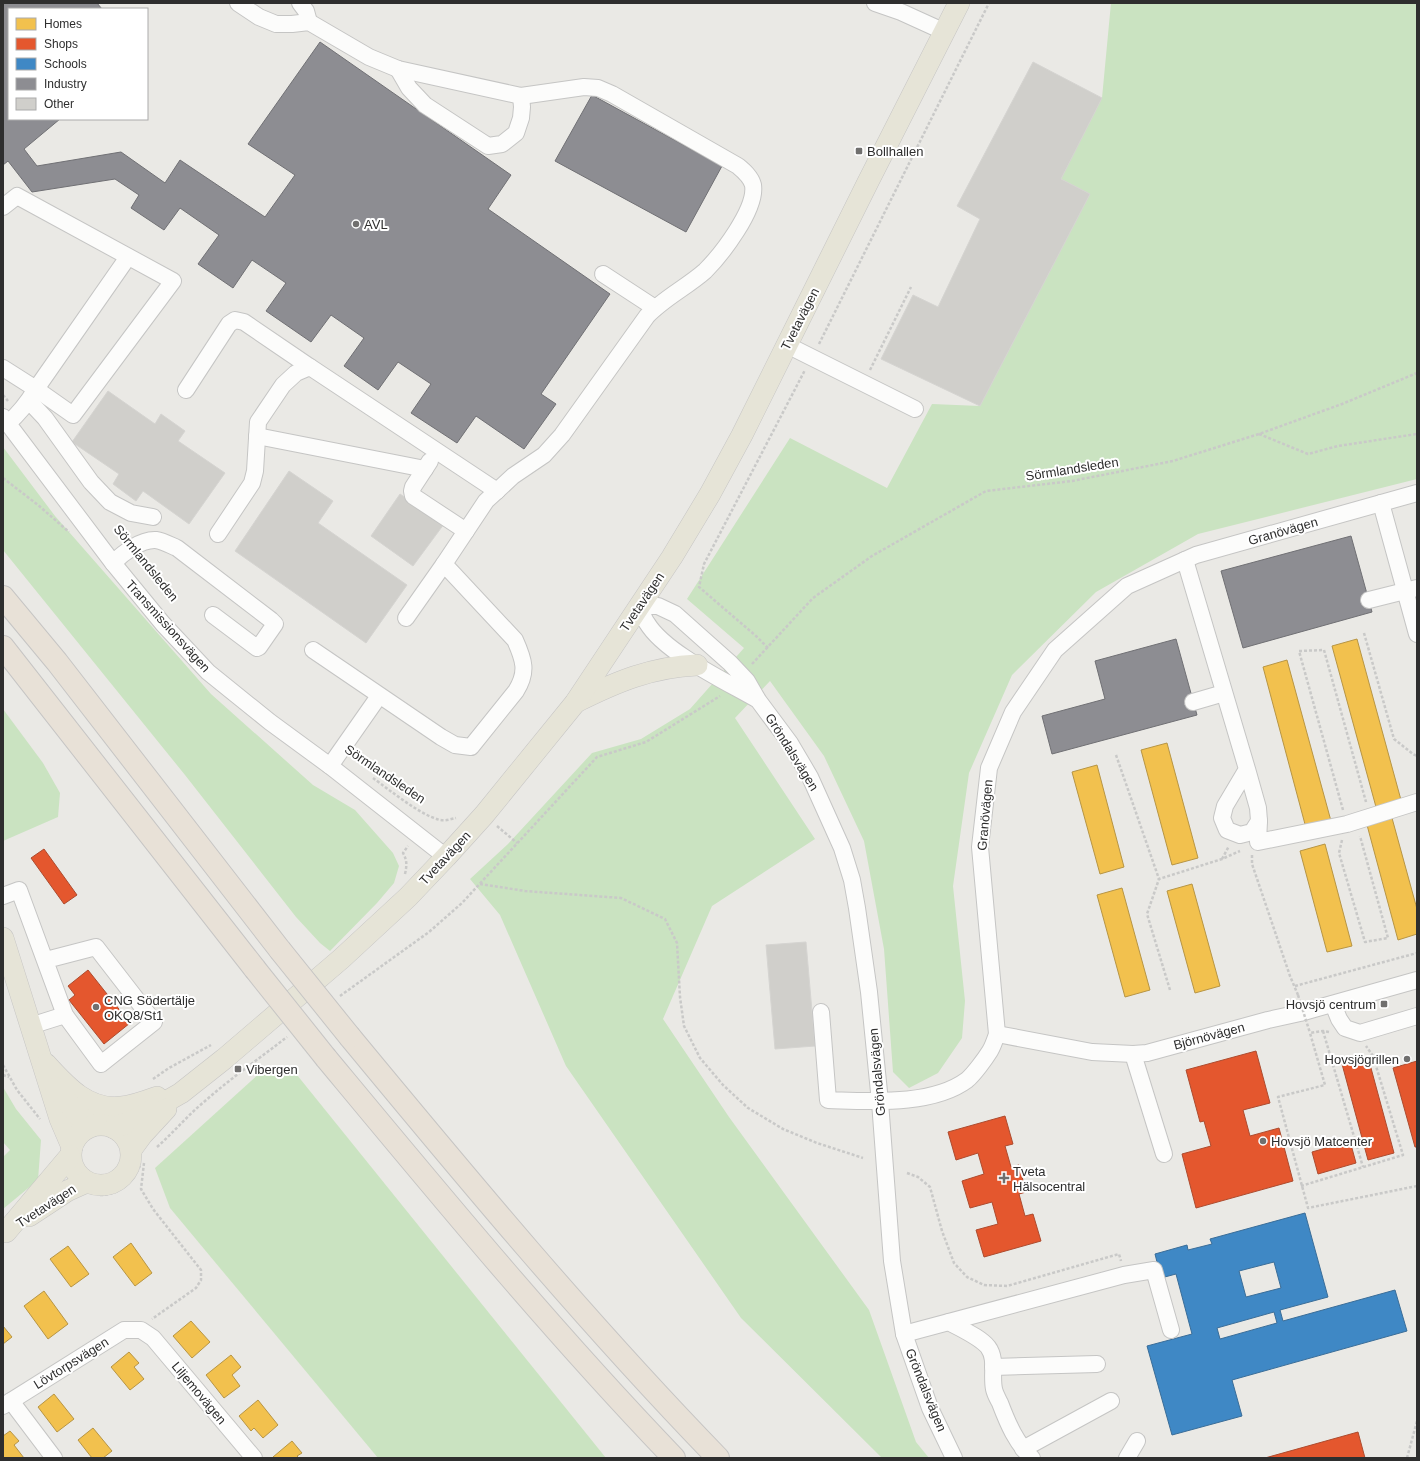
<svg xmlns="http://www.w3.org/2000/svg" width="1420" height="1461" font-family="Helvetica,sans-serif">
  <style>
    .green { fill: #cae3c1 }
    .homes { fill: #f2c14e; stroke: #b79544 }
    .shops { fill: #e4572e; stroke: #ad4b2e }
    .schools { fill: #3f88c5; stroke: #3a6d98; fill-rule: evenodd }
    .industry { fill: #8d8d92; stroke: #707074 }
    .building { fill: #d0cfcb; stroke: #d5d4d1 }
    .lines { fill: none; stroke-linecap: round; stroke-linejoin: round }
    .minor-casing { stroke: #c5c5c4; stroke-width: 18 }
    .major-casing { stroke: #c6c5c4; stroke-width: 22 }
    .highway-casing { stroke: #c6c5c4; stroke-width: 24 }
    .path { stroke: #c9c9c8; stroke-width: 2.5; stroke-dasharray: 3 2; stroke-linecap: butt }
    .minor { stroke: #fcfcfb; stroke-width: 16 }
    .major { stroke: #e6e4d7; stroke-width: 21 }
    .highway { stroke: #e8e1d7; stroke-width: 22 }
    .highway-bridge-casing { stroke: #c6c5c4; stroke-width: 24; stroke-linecap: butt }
    .path-bridge { stroke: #c9c9c8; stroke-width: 2.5; stroke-dasharray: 3 2; stroke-linecap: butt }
    .highway-bridge { stroke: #e8e1d7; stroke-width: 22 }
    .poi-dot { fill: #706f6e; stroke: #fff; stroke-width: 1.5 }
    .labels { text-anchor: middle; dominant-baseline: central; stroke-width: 4; stroke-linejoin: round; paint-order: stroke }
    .poi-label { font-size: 13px; fill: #2e2e2e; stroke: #fff; text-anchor: start }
    .street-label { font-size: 13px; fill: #2e2e2e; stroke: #fff }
  </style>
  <rect width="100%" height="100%" fill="#eae9e5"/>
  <g class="green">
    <path d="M1111,3H1417V479L1198,534L1096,592L1012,675L969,773L953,886L965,1001L962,1038L938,1073L909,1088L893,1072L884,949L864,841L824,756L770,681L735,718L815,839L712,906L663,1019L729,1117L869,1310L916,1442L929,1458H882L741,1318L566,1066L500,915L470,879L508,844L592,753L641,739L690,709L744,648L687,599L790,438L887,488L932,404L980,406L1090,194L1061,179L1102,98Z"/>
    <path d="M3,447L55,516L211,694L313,785L355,810L393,853L399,866L394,883L377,903L330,951L320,943L296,917L185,775L3,550Z"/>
    <path d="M3,709L43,763L60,793L58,817L3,841Z"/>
    <path d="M293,1070L606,1458H378L170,1208L155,1168L261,1072Z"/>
    <path d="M3,1087L16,1109L41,1140L38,1180L3,1209V1157L10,1150L3,1142Z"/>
  </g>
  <g class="homes">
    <path d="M1357,639L1401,800L1376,807L1332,646Z"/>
    <path d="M1287,660L1331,821L1306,828L1263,667Z"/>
    <path d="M1167,743L1198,858L1172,865L1141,750Z"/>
    <path d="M1097,765L1124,867L1100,874L1072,772Z"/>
    <path d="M1392,818L1417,909V934L1398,940L1367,825Z"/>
    <path d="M1325,844L1352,946L1327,952L1300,851Z"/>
    <path d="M1192,884L1220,986L1195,993L1167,891Z"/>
    <path d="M1122,888L1150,990L1125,997L1097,895Z"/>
    <path d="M131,1243L152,1273L135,1286L113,1257Z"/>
    <path d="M68,1246L89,1274L71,1287L50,1259Z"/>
    <path d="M44,1291L68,1324L48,1339L24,1306Z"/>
    <path d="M191,1321L210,1342L192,1358L173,1336Z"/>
    <path d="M3,1326L12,1337L3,1344Z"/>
    <path d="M129,1352L139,1363L134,1367L144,1379L130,1390L111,1367Z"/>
    <path d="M231,1355L241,1367L232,1375L240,1386L224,1398L206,1375Z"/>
    <path d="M54,1394L74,1419L57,1432L38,1407Z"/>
    <path d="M258,1400L278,1425L263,1438L254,1428L251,1431L239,1416Z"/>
    <path d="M93,1428L112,1451L103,1458H92L78,1440Z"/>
    <path d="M10,1431L19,1441L14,1445L24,1458H3V1436Z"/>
    <path d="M292,1441L302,1453L297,1456L299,1458H274L273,1457Z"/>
  </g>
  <g class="shops">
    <path d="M44,849L77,895L64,904L31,858Z"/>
    <path d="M88,970L130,1023L104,1044L69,1000L75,995L68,986Z"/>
    <path d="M1256,1051L1270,1103L1243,1110L1250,1136L1279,1128L1293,1181L1196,1208L1182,1154L1211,1146L1204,1121L1200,1122L1186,1070Z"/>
    <path d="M1368,1057L1394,1153L1368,1160L1342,1064Z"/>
    <path d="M1417,1061V1147H1415L1393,1068Z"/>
    <path d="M1005,1116L1013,1144L1005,1146L1011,1167L1019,1165L1026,1192L1019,1194L1025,1216L1033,1214L1041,1241L984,1257L976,1230L998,1224L992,1202L970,1208L962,1181L984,1174L978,1153L956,1160L948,1132Z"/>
    <path d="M1350,1141L1356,1163L1318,1174L1312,1152Z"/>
    <path d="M1358,1432L1365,1458H1265Z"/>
  </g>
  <path class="schools" d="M1305,1213L1328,1297L1280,1310L1283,1321L1395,1290L1407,1331L1232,1380L1242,1416L1172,1435L1147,1346L1192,1334L1176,1274L1161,1278L1155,1254L1187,1245L1188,1250L1212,1244L1210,1239ZM1274,1262L1281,1288L1246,1297L1239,1271ZM1274,1312L1277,1323L1220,1339L1217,1328Z"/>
  <g class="industry">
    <path d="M3,3H97L102,9H9V119H60L24,149L37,166L121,152L165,183L180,160L265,217L295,175L248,144L320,42L511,175L488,209L610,294L541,394L556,404L524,449L476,416L457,443L411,413L431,384L398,362L378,390L344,366L364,338L331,315L311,342L266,311L286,283L252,260L233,288L198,264L219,235L180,208L164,230L131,208L139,195L115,179L32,192L8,161L3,165Z"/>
    <path d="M592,95L722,166L686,232L555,161Z"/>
    <path d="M1351,536L1372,612L1243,648L1221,571Z"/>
    <path d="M1176,639L1197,715L1052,754L1042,716L1105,699L1095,661Z"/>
  </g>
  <g class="building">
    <path d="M1033,62L1102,98L1061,179L1090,194L980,406L881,359L913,295L938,307L980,219L957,206Z"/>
    <path d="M108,391L155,424L161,414L185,431L178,441L225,473L189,524L143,491L136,501L113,484L119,474L72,442Z"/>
    <path d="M289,471L333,501L318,523L407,585L366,643L235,551Z"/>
    <path d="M400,494L444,524L413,566L371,536Z"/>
    <path d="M806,942L815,1046L775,1049L766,945Z"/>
  </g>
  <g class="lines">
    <defs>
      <g id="minor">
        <path d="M238,3L259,17L276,24H292L309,22L369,57L398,69L521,96L584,87L598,88L612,94L738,166C744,171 751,177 753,185C757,209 721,255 705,271C687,287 664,298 647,316L562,435L544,455L513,476L486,501L444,564L515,640C524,660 528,672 516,691L471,747L455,745L441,737L313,650"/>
        <path d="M300,3L306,11L309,22"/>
        <path d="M875,3L901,12L945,32"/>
        <path d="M398,69L409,88L425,105L488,146L502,144L516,133L521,118L522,107L521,96"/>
        <path d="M3,207L17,196L173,281L73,415L36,389C28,402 20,413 8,423"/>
        <path d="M603,274L655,308"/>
        <path d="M787,345L915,409"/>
        <path d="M3,368L36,389L128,257"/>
        <path d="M186,390L229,324L235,320L244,322L310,367"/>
        <path d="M29,401L45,418L91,482L110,502L131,513L153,517"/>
        <path d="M3,417L113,563L163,624L208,672L270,722L330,766L446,857"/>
        <path d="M257,436L425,469"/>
        <path d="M430,461L413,487L412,491L413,496L466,531"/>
        <path d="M1381,503L1417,634"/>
        <path d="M218,534L252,483L255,471L258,422L283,385L296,373L310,367L497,491"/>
        <path d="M1185,560L1247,769L1225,806L1222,818L1227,830L1240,835L1252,832L1259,821L1258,808L1247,769"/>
        <path d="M113,563C123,553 141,539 156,540C163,541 170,545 177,548L271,620L275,624L259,647L257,648L213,615"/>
        <path d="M1369,600L1417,588"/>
        <path d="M406,618L444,564"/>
        <path d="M758,700C727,682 665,653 647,623C643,618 642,611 640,606H658L675,614L730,663L747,681L758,700L790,743L810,777L842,848L852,880L857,908L869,992L880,1102L892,1261L904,1334L930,1408L954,1458"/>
        <path d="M1193,702L1224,693"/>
        <path d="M330,766L379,696"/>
        <path d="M1259,821L1258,842L1347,824L1417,802"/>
        <path d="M3,896L19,890L65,1015L101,1064L154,1022L96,947L46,960"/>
        <path d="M1333,1004L1339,1019L1345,1028L1360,1033L1417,1016"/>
        <path d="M821,1012L828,1100C870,1101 932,1106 967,1080C974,1074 985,1059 990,1051C993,1046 995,1040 997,1034L980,847L989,768L1013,712L1055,650L1127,586L1196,555L1417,493"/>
        <path d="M30,1026L65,1015"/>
        <path d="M997,1034L1092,1052L1133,1054L1147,1053L1268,1020L1300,1013L1417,980"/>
        <path d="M1133,1054L1164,1154"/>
        <path d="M949,1322C961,1329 980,1337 988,1347C997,1359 991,1375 994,1389C995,1394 998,1399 1000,1403C1008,1424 1016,1443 1032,1458"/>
        <path d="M904,1334L1124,1275L1154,1270L1171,1330"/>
        <path d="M993,1367L1097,1364"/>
        <path d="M11,1401L54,1458"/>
        <path d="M3,1406L124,1330H141L153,1338L254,1458"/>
        <path d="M1023,1449L1111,1401"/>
        <path d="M1127,1458L1137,1441"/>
      </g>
      <g id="major">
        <path d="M576,702C616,682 651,667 697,665"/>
        <path d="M3,938L60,1119L72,1147"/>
        <path d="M46,1064C66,1086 88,1111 121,1107C133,1106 146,1101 157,1097"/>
        <path d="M56,1088L79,1116L92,1126"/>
        <circle cx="101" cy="1155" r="30"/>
        <path d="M114,1128L132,1121L181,1093L224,1059L341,959L408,897L446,857L484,815L575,703L672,557L710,494L742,435L868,182L959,3"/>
        <path d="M131,1150L142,1135L166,1109"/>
        <path d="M29,1216L67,1191L87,1182"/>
        <path d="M6,1232L70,1156"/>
      </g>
      <g id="highway">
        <path d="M3,597L57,662L280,950"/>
        <path d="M3,647L255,969"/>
        <path d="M350,1037C469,1181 588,1324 718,1458"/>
        <path d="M326,1058C439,1194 551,1330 674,1458"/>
      </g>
    </defs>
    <use href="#minor" class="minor-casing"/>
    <use href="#major" class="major-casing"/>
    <use href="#highway" class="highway-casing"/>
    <g class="path">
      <path d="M819,344L989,3"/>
      <path d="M870,370L911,287"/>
      <path d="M3,395L8,401"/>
      <path d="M1259,434L1308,454L1338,446L1417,434"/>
      <path d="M3,478L38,505L69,532"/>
      <path d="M1364,633L1394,739L1413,754L1417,756"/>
      <path d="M768,648L756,636L699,587L704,564L805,370"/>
      <path d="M752,664L813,598L872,556L986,491L1072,481L1173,461L1259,434L1342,404L1417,373"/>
      <path d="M1116,755L1159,879"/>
      <path d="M373,778C391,791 420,815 440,820C446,821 451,819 456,818"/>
      <path d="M1343,810L1299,651L1324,650L1366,802"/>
      <path d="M497,826L517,843"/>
      <path d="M1342,840L1339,853L1365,942L1388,938L1360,836"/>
      <path d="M1252,855V864L1290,976L1298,995"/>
      <path d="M1222,859L1229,846"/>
      <path d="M405,874C407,865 407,860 403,853L408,846"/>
      <path d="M480,884L525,891L621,898L665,919L677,943L680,997L684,1026L700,1058L723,1085L748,1108L783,1129L817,1143L863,1158"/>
      <path d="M1295,986L1417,953"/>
      <path d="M1170,990L1147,914L1159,879L1222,859L1240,851"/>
      <path d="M340,996L429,932L462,903L597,757L646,742L720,696"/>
      <path d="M1323,1031L1363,1167"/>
      <path d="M1329,1032L1323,1031L1310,1033L1325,1085L1278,1097L1308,1208L1417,1186"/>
      <path d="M3,1065L17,1090L40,1119"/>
      <path d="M3,1075L9,1077"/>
      <path d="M153,1079L169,1068L211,1045"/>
      <path d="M157,1147C174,1132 188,1115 205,1101C231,1078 260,1058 287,1037"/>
      <path d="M144,1163L141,1189L153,1209L201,1270V1280L196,1288L152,1319"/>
      <path d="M907,1173L918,1177L930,1187L942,1231L954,1263L967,1277L984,1285L1007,1286L1119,1254L1121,1261"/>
      <path d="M1301,1186L1403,1155L1373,1056L1366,1046"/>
      <path d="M100,1195C120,1195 131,1182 140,1166"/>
      <path d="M1407,1458L1417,1421"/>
    </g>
    <use href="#minor" class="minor"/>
    <use href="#major" class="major"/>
    <use href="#highway" class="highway"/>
    <defs>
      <g id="highway-bridge">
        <path d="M280,950L350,1037"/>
        <path d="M255,969L326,1058"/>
      </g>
    </defs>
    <use href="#highway-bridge" class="highway-bridge-casing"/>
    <path class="path-bridge" d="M1298,995L1310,1033"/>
    <use href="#highway-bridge" class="highway-bridge"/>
  </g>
  <g class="poi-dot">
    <rect x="855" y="147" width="8" height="8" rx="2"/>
    <circle cx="356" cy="224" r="4"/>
    <rect x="1380" y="1000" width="8" height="8" rx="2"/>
    <circle cx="96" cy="1007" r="4"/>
    <circle cx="1407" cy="1059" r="4"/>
    <rect x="234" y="1065" width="8" height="8" rx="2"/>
    <circle cx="1263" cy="1141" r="4"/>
    <path d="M1002 1172h4v4h4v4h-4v4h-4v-4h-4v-4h4z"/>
  </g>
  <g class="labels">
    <g class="poi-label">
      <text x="867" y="151">Bollhallen</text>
      <text x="364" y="224">AVL</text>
      <text x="104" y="1000">CNG Södertälje<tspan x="104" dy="15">OKQ8/St1</tspan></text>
      <text x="1376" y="1004" text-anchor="end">Hovsjö centrum</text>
      <text x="1399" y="1059" text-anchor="end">Hovsjögrillen</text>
      <text x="246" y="1069">Vibergen</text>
      <text x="1271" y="1141">Hovsjö Matcenter</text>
      <text x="1013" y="1171">Tveta<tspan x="1013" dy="15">Hälsocentral</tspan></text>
    </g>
    <g class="street-label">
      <text transform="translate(800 319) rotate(-63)">Tvetavägen</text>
      <text transform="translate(1072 469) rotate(-9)">Sörmlandsleden</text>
      <text transform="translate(1283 531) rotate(-16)">Granövägen</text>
      <text transform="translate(146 563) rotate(51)">Sörmlandsleden</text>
      <text transform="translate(642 602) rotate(-56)">Tvetavägen</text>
      <text transform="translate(168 626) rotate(48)">Transmissionsvägen</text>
      <text transform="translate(792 752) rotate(58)">Gröndalsvägen</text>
      <text transform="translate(385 774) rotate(34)">Sörmlandsleden</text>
      <text transform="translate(985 815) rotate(-85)">Granövägen</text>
      <text transform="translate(445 858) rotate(-47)">Tvetavägen</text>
      <text transform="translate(1209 1036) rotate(-15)">Björnövägen</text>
      <text transform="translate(877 1072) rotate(-95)">Gröndalsvägen</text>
      <text transform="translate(46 1206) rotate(-33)">Tvetavägen</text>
      <text transform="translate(71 1363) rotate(-32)">Lövtorpsvägen</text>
      <text transform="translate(926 1390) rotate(68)">Gröndalsvägen</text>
      <text transform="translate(199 1393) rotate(50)">Liljemovägen</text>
    </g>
  </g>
  <rect width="1420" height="1461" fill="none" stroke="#2e2e2e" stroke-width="8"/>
  <rect x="8" y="8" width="140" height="112" fill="#ffffff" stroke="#ababab"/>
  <rect x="16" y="18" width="20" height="12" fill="#f2c14e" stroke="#ababab"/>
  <text x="44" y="28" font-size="12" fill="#2e2e2e">Homes</text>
  <rect x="16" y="38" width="20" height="12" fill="#e4572e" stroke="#ababab"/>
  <text x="44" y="48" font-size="12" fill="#2e2e2e">Shops</text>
  <rect x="16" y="58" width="20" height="12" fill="#3f88c5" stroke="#ababab"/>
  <text x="44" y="68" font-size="12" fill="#2e2e2e">Schools</text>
  <rect x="16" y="78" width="20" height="12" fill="#8d8d92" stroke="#ababab"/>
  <text x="44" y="88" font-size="12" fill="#2e2e2e">Industry</text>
  <rect x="16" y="98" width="20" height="12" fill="#d0cfcb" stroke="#ababab"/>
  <text x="44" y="108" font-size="12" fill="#2e2e2e">Other</text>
</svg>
